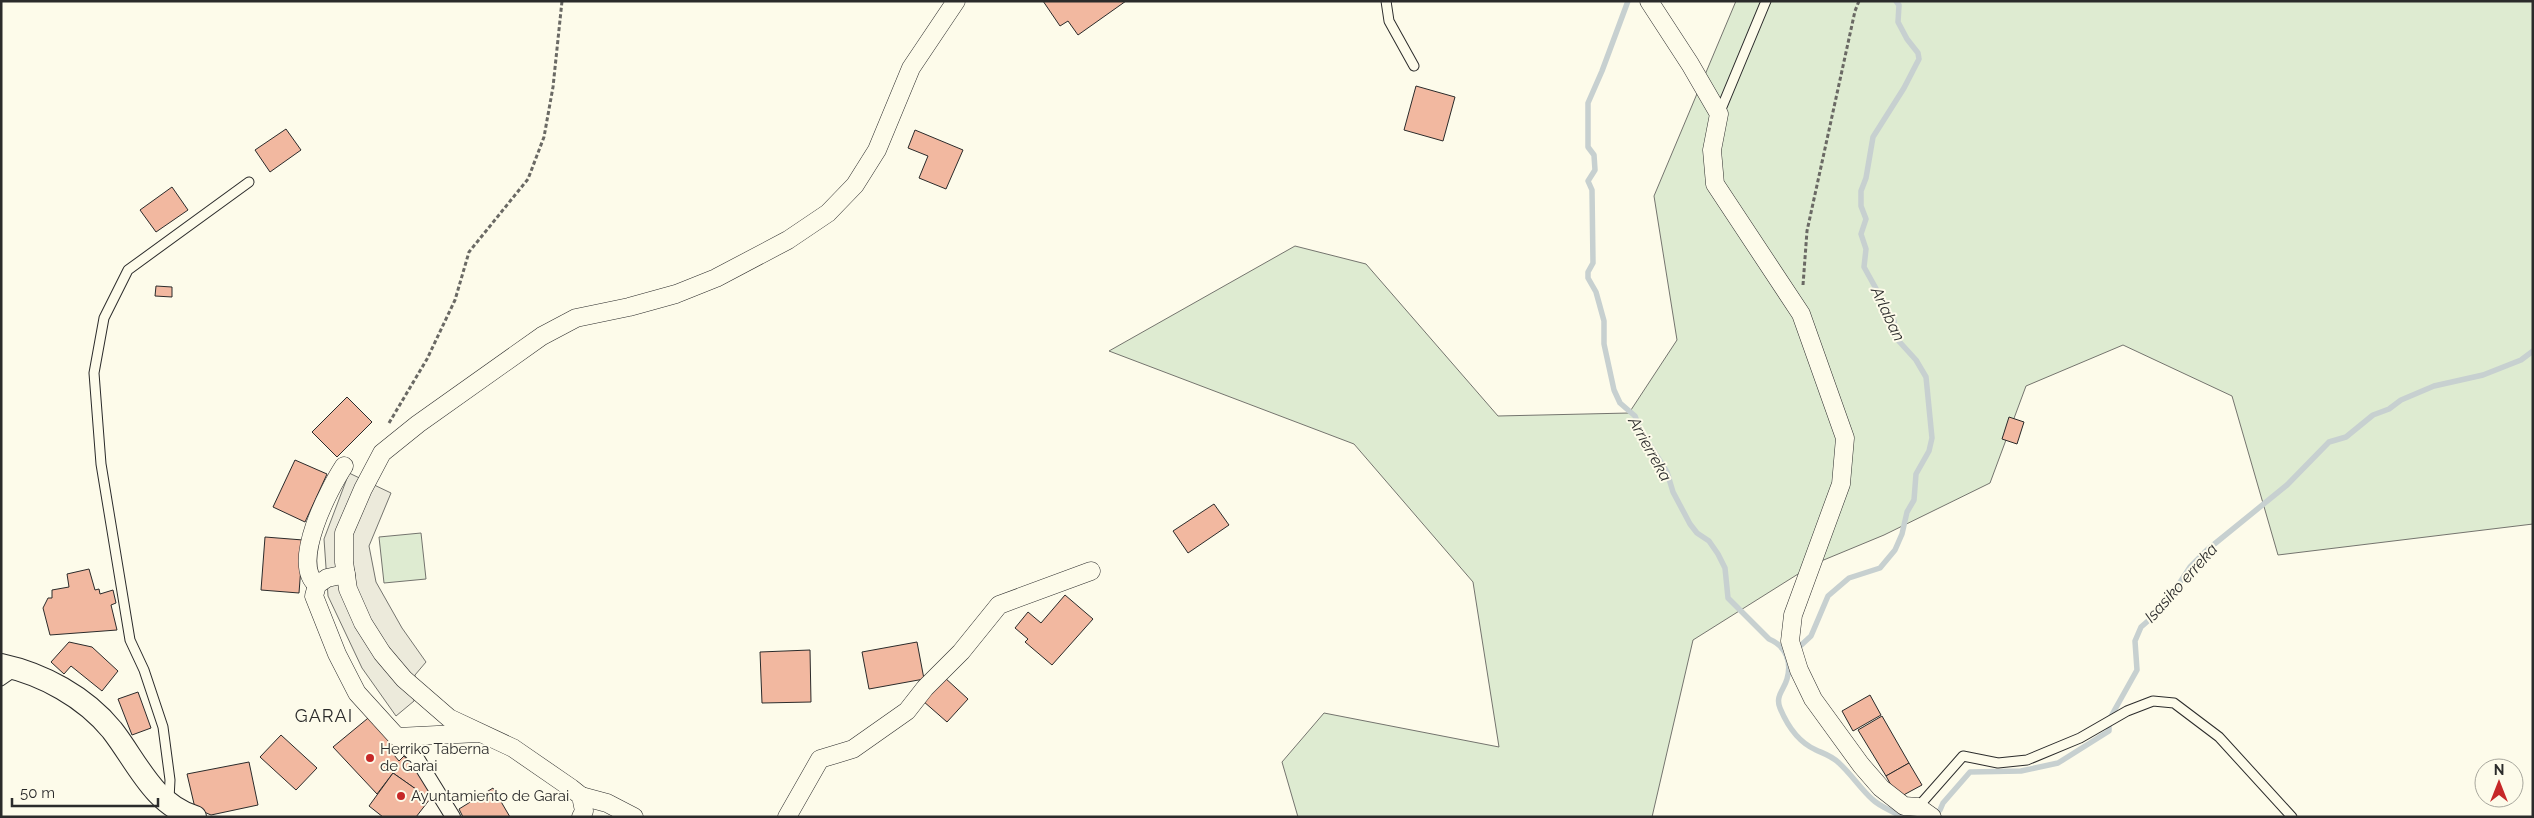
<svg xmlns="http://www.w3.org/2000/svg" width="2534" height="818" font-family="Raleway,sans-serif">
  <style>
    .green { fill: #deebd1; stroke: #74746e }
    .parking { fill: #eceadb; stroke: #74746e }
    .lines { fill: none; stroke-linecap: round; stroke-linejoin: round }
    .stream { stroke: #c7d0d0; stroke-width: 5.5 }
    .building { fill: #f2b8a0; stroke: #2b2b2b }
    .service-casing { stroke: #2b2b2b; stroke-width: 11 }
    .pedestrian-casing { stroke: #2b2b2b; stroke-width: 16 }
    .minor-casing { stroke: #2b2b2b; stroke-width: 19 }
    .tertiary-casing { stroke: #2b2b2b; stroke-width: 24 }
    .path { stroke: #6a6964; stroke-width: 3; stroke-dasharray: 4 2.5; stroke-linecap: butt }
    .service { stroke: #fdfbea; stroke-width: 9 }
    .pedestrian { stroke: #fdfbea; stroke-width: 14 }
    .minor { stroke: #fdfbea; stroke-width: 18 }
    .tertiary { stroke: #fdfbea; stroke-width: 22 }
    .poi-dot { fill: #c62828; stroke: #fdfbea; stroke-width: 2 }
    .labels { text-anchor: middle; dominant-baseline: central; stroke-width: 4; stroke-linejoin: round; paint-order: stroke }
    .poi-label { font-size: 15px; fill: #2b2b2b; stroke: #fdfbea; text-anchor: start }
    .water-label { font-size: 16px; font-style: italic; fill: #2b2b2b; stroke: #fdfbea }
    .quarter-label { font-size: 18px; letter-spacing: 1px; fill: #2b2b2b; stroke: #fdfbea }
  </style>
  <rect width="100%" height="100%" fill="#fdfbea"/>
  <g class="green">
    <path d="M1736,1H2533V524L2278,555L2232,396L2123,345L2026,386L1990,483L1884,535L1814,564L1693,640L1652,817H1298L1282,762L1324,713L1499,747L1473,582L1354,444L1109,351L1295,246L1366,264L1498,416L1629,413L1677,340L1654,196Z"/>
    <path d="M421,533L426,579L384,583L379,537Z"/>
  </g>
  <path class="parking" d="M349,473L391,493L369,546L376,582L402,628L426,662L415,675L414,701L396,716L362,668L328,596L324,539Z"/>
  <g class="lines">
    <g class="stream">
      <path d="M1628,1L1602,71L1588,103V147L1594,155L1595,170L1588,181L1592,190L1593,263L1588,272V278L1596,292L1604,321V344L1614,390L1620,403L1635,416L1640,429L1667,472L1673,492L1690,524L1697,533L1709,541L1718,554L1725,568L1728,598L1769,639C1786,646 1792,662 1787,679C1784,690 1775,696 1780,708C1787,725 1798,742 1816,750C1825,754 1832,756 1839,763C1851,774 1861,789 1872,799C1880,807 1893,811 1902,817"/>
      <path d="M1798,648L1811,636L1828,596L1849,578L1880,568L1895,550L1902,534L1907,512L1914,500L1916,474L1929,451L1932,438L1926,377L1916,360L1896,338L1894,321L1864,267L1866,249L1861,234L1866,219L1861,206V191L1866,178L1873,137L1904,88L1919,59L1918,53L1907,39L1898,22L1899,5L1896,1"/>
      <path d="M1940,810L1943,803L1970,772L2021,771L2058,763L2109,731V720L2137,670L2135,641L2141,627L2164,607L2190,567L2207,550L2287,485L2329,442L2346,437L2373,415L2389,409L2401,400L2434,386L2483,375L2521,360L2533,351"/>
    </g>
  </g>
  <g class="building">
    <path d="M1043,1H1126L1078,35L1068,21L1060,26Z"/>
    <path d="M1416,86L1455,97L1443,141L1404,130Z"/>
    <path d="M286,129L301,150L270,172L255,150Z"/>
    <path d="M915,130L963,150L946,189L919,178L928,156L908,148Z"/>
    <path d="M172,187L188,210L156,232L140,210Z"/>
    <path d="M156,286L172,287V297L155,296Z"/>
    <path d="M347,397L372,422L337,457L312,432Z"/>
    <path d="M2009,417L2024,422L2017,444L2002,439Z"/>
    <path d="M295,460L327,474L305,522L273,507Z"/>
    <path d="M1214,504L1229,525L1188,553L1173,531Z"/>
    <path d="M265,537L303,540L299,593L261,590Z"/>
    <path d="M89,569L95,590L99,589L100,594L113,590L116,603L111,605L117,630L50,635L43,608L48,598H52V590L69,587L67,574Z"/>
    <path d="M1065,595L1093,619L1052,665L1025,642L1028,639L1015,628L1028,612L1041,623Z"/>
    <path d="M69,642L92,647L118,671L102,691L71,666L64,674L51,662Z"/>
    <path d="M917,642L924,679L869,689L862,652Z"/>
    <path d="M810,650L811,702L762,703L760,652Z"/>
    <path d="M944,677L968,699L947,722L923,701Z"/>
    <path d="M138,692L151,728L132,735L118,699Z"/>
    <path d="M1870,695L1881,715L1853,731L1842,711Z"/>
    <path d="M373,714L401,750L394,755L399,761L404,756L434,793L430,799L393,773L377,794L333,747Z"/>
    <path d="M1882,716L1909,763L1886,776L1858,730Z"/>
    <path d="M281,735L317,768L296,790L260,757Z"/>
    <path d="M249,762L258,805L211,815L195,808L187,774Z"/>
    <path d="M1909,763L1922,785L1898,798L1886,776Z"/>
    <path d="M393,773L430,799L416,817H383L369,806Z"/>
    <path d="M493,788L510,817H463L459,809Z"/>
  </g>
  <g class="lines">
    <defs>
      <g id="service">
        <path d="M1386,1L1389,21L1414,66"/>
        <path d="M1719,114L1766,1"/>
        <path d="M1,681L14,672"/>
        <path d="M169,799L170,780L163,727L144,670L130,640L101,464L94,373L104,318L128,270L249,182"/>
        <path d="M1918,807L1963,756L1998,763L2027,760L2080,738L2127,711L2153,701L2174,703L2219,737L2292,817"/>
      </g>
      <path id="pedestrian" d="M397,737L416,757L453,817"/>
      <g id="minor">
        <path d="M1649,1L1690,64L1719,114L1712,150L1715,184L1801,314L1845,438L1841,484L1793,615L1790,641L1799,670L1813,699L1861,765L1881,788L1904,806L1918,807L1932,817"/>
        <path d="M346,574L327,578L317,585L314,596L337,654L357,693L397,737L478,733"/>
        <path d="M317,585C290,563 329,489 344,466"/>
        <path d="M581,796L607,803L634,817"/>
        <path d="M581,817L584,811L581,796L571,788L513,748L449,718L404,679L382,653L363,623L348,589L344,562V533L363,489L382,453L418,424L542,336L576,318L629,307L676,294L716,278L788,240L828,213L855,185L877,150L911,68L956,1"/>
        <path d="M787,817L820,759L853,749L907,711L925,688L961,652L999,605L1091,571"/>
      </g>
      <path id="tertiary" d="M1,665C43,674 85,697 112,730C137,762 153,804 195,817"/>
    </defs>
    <use href="#service" class="service-casing"/>
    <use href="#pedestrian" class="pedestrian-casing"/>
    <use href="#minor" class="minor-casing"/>
    <use href="#tertiary" class="tertiary-casing"/>
    <g class="path">
      <path d="M1803,285L1807,231L1855,11L1859,1"/>
      <path d="M389,423L427,359L455,300L469,252L528,179L544,137L553,87L562,1"/>
    </g>
    <use href="#service" class="service"/>
    <use href="#pedestrian" class="pedestrian"/>
    <use href="#minor" class="minor"/>
    <use href="#tertiary" class="tertiary"/>
  </g>
  <g class="poi-dot">
    <circle cx="370" cy="758" r="5"/>
    <circle cx="401" cy="796" r="5"/>
  </g>
  <g class="labels">
    <g class="poi-label">
      <text x="380" y="749">Herriko Taberna<tspan x="380" dy="17">de Garai</tspan></text>
      <text x="411" y="796">Ayuntamiento de Garai</text>
    </g>
    <g class="water-label">
      <text transform="translate(1888 314) rotate(65)">Arlaban</text>
      <text transform="translate(1650 449) rotate(61)">Arrierreka</text>
      <text transform="translate(2181 583) rotate(-48)">Isasiko erreka</text>
    </g>
    <g class="quarter-label">
      <text x="324" y="715">GARAI</text>
    </g>
  </g>
  <rect width="2534" height="818" fill="none" stroke="#2b2b2b" stroke-width="5"/>
  <g transform="translate(2499 783)"><circle r="24" fill="#fdfbea" stroke="#a9a89e"/>
  <path d="M0-4L9 19L0 12L-9 19Z" fill="#c62828"/>
  <text y="-8" font-size="14" font-weight="bold" text-anchor="middle" fill="#2b2b2b">N</text>
  </g>
  <path d="M12 798v8h146v-8" fill="none" stroke="#2b2b2b" stroke-width="2.5"/>
  <text x="20" y="798" font-size="15" fill="#2b2b2b" stroke="#fdfbea" stroke-width="4" paint-order="stroke">50 m</text>
</svg>
